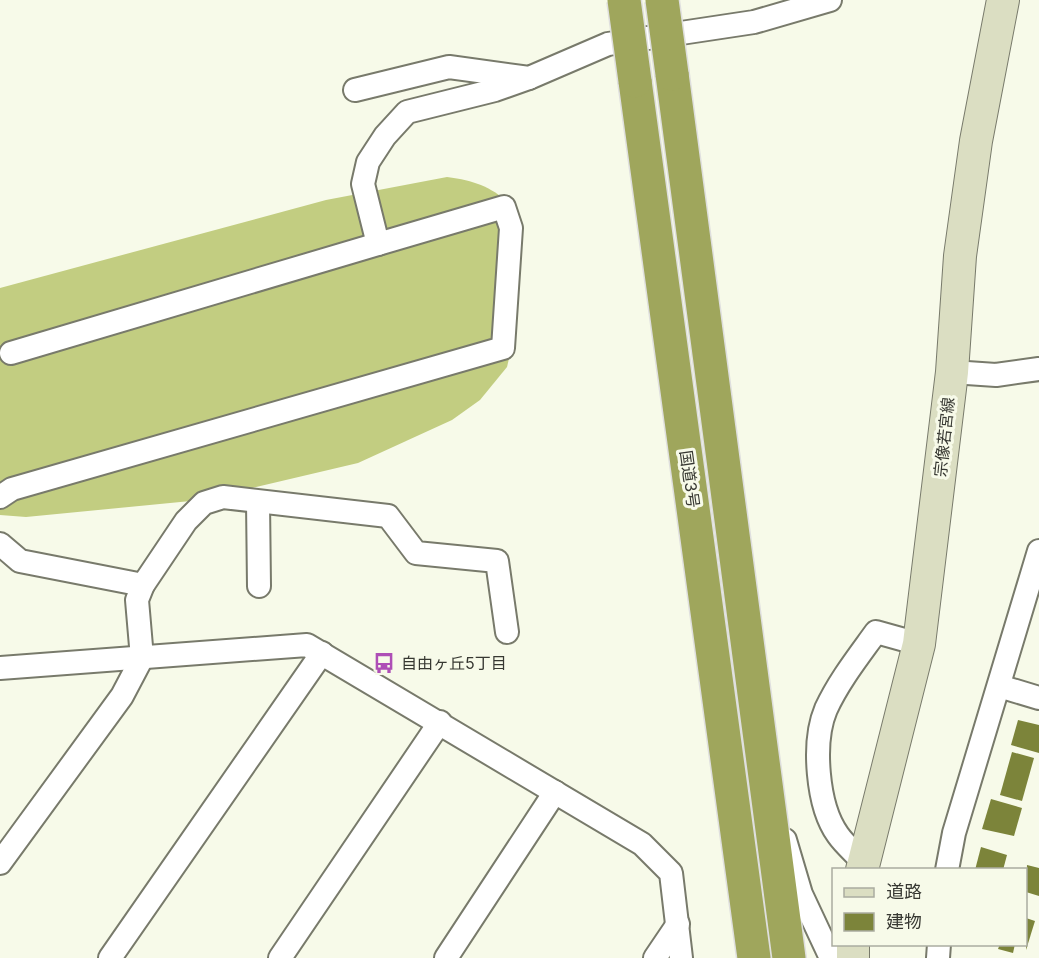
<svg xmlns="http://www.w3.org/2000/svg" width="1039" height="958" font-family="Inter,'Noto Sans JP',sans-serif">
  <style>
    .forest { fill: #c2cd81 }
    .building { fill: #7c843a }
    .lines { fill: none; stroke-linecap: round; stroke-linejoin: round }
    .minor-casing { stroke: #787a6b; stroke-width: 26 }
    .secondary-casing { stroke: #787a6b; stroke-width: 34 }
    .trunk-casing { stroke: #dfdfde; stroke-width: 36 }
    .minor { stroke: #fff; stroke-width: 22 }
    .secondary { stroke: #dbdec2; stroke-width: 32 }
    .trunk { stroke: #9fa65c; stroke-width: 33 }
    .trunk-bridge-casing { stroke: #dfdfde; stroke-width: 36; stroke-linecap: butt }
    .trunk-bridge { stroke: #9fa65c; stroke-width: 33 }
    .labels { text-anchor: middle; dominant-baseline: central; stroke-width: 6; stroke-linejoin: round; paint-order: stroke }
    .street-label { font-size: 16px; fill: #373832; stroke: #f7fae9 }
    .poi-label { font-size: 16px; fill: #373832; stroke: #f7fae9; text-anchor: start }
  </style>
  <rect width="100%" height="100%" fill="#f7fae9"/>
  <path class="forest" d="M447,177C476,181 489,186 512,205L515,333L507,367L480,400L452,420L358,463L201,500L26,517L0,515V288L326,200Z"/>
  <g class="building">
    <path d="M1018,720L1039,725V753L1011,745Z"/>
    <path d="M1012,752L1034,758L1022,801L1000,795Z"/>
    <path d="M991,799L1022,808L1014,836L982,829Z"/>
    <path d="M981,847L1007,855L1003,870H975Z"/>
    <path d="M1027,865L1039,868V896L1026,892Z"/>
    <path d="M1026,918L1035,921L1026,950Z"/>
    <path d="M1000,944H1015L1013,953L998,949Z"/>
  </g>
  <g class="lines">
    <defs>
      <g id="minor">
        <path d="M355,90L449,67L529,78L608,44L754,22L830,0"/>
        <path d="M11,353L378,244"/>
        <path d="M952,372L996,375L1039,369"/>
        <path d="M0,497L12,489L503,348L511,228L504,207L378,244L363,184L368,162L385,136L407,112L495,90L529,78"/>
        <path d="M258,502L259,586"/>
        <path d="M0,544L20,561L143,585"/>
        <path d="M0,668L307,645L642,844L671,873L681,958"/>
        <path d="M999,686L1039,698"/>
        <path d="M785,840L801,894L831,958"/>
        <path d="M863,862C855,853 845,845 838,835C817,806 812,742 826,709C839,681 858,657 876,632L919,644"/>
        <path d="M0,863L122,696L142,658L137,600L143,585L186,521L204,503L223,497L388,516L416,553L497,561L507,632"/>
        <path d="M947,870L954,833L1039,551"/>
        <path d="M110,958L322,653"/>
        <path d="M280,958L440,722"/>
        <path d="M446,958L555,792"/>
        <path d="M655,958L678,924"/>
        <path d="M938,958L939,944"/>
      </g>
      <g id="secondary">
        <path d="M862,870L919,644L952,372L960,256L976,141L1003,0"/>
        <path d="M853,944V958"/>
      </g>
      <g id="trunk">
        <path d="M672,74L789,958"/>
        <path d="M635,81L754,958"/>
      </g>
    </defs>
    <use href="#minor" class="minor-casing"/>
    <use href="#secondary" class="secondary-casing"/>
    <use href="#trunk" class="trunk-casing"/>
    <use href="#minor" class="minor"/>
    <use href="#secondary" class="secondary"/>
    <use href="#trunk" class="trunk"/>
    <defs>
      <g id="trunk-bridge">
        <path d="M624,0L635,81"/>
        <path d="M662,0L672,74"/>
      </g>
    </defs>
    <use href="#trunk-bridge" class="trunk-bridge-casing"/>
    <use href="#trunk-bridge" class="trunk-bridge"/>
  </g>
  <defs>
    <symbol id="bus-bare" viewBox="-9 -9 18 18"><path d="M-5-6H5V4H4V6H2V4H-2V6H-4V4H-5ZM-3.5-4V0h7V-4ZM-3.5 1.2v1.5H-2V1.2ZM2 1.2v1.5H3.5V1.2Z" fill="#ae4eb6" stroke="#f7fae9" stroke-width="2.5" paint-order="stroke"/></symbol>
  </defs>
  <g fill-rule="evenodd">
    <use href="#bus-bare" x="369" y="648" width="30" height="30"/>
  </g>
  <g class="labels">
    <g class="street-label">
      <text transform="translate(944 437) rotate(-84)">宗像若宮線</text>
      <text transform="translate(690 479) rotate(82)">国道3号</text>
    </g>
    <g class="poi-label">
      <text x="401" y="663">自由ヶ丘5丁目</text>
    </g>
  </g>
  <rect x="832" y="868" width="195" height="78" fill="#f7fae9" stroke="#aaaca0" stroke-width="1.5"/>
  <rect x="844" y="888" width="30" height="9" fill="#dbdec2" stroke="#aaaca0" stroke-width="1.5"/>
  <text x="886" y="898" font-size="18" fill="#373832">道路</text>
  <rect x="844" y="913" width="30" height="18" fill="#7c843a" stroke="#aaaca0" stroke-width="1.5"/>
  <text x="886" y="928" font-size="18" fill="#373832">建物</text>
</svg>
